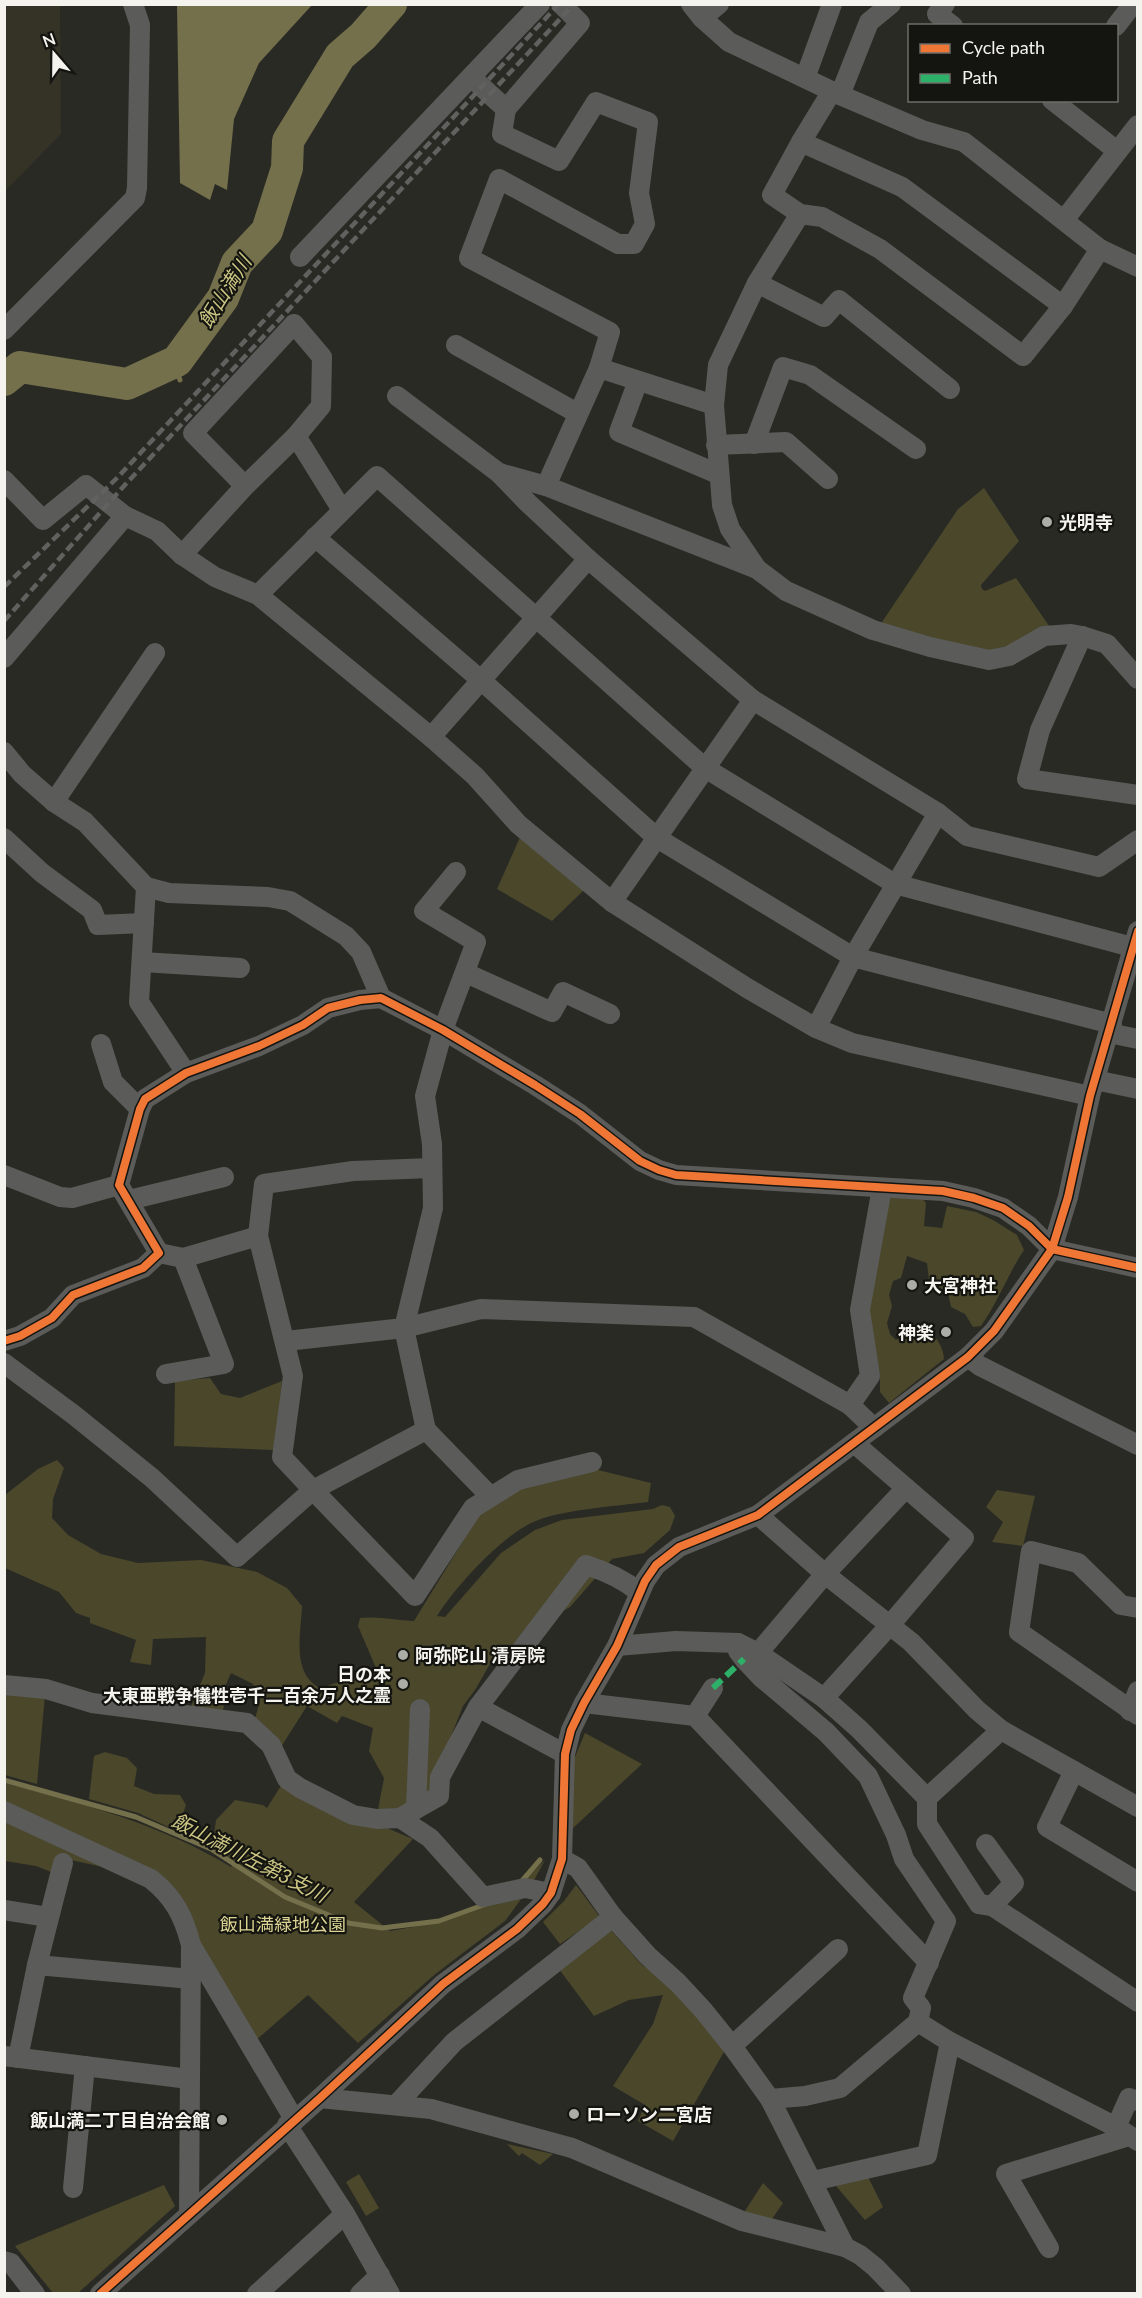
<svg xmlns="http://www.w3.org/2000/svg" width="1142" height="2298" font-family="Lato,'Noto Sans JP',sans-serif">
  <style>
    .built { fill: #343325 }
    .green { fill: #4a472b }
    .water { fill: #74704c }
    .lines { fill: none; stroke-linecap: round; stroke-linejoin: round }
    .stream { stroke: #74704c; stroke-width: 5 }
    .river { stroke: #74704c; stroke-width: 32 }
    .minor { stroke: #5b5b59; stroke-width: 20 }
    .rail { stroke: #61615f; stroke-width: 4.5; stroke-dasharray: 9 4.5; stroke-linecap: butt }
    .quiet { stroke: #2db169; stroke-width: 6; stroke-dasharray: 12 6; stroke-linecap: butt }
    .cycleway-casing { stroke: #141410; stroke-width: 11 }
    .cycleway { stroke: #f07635; stroke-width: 8 }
    .poi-dot { fill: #adada7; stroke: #141410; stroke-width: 2 }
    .labels { text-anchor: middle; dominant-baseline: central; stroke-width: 4.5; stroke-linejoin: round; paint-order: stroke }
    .poi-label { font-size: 18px; font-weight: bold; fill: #f4f3ed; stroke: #141410; text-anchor: start }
    .park-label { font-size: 18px; fill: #dbd492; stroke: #141410 }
    .water-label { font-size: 20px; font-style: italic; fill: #cbc583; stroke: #141410 }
  </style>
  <rect width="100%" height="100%" fill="#2a2a25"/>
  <path class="built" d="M5,4L60,5L61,134L5,191Z"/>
  <g class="green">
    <path d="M984,488L1019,541L981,585L982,589L985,591L1016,578L1052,630L988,655L884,628L882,622L958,509Z"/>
    <path d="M521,835L585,889L552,921L497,889Z"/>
    <path d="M885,1196L922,1198L926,1203L924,1226L942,1228L947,1206L976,1212L993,1220L1017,1235L1024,1250C1008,1274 998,1302 981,1326L973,1327L965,1314L951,1307L948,1293L929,1280L927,1263L907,1256L901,1278L893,1281L889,1295L892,1306L887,1323L890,1334L896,1340L906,1335L908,1328L917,1323C930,1327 944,1345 944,1359L889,1403L880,1392V1375L865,1311Z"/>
    <path d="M210,1378L221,1394L240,1398L282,1381L275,1450L174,1446L175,1381Z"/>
    <path d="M57,1460L64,1468L53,1499L52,1518L68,1535L101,1554L138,1563L201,1560L257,1572L287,1588L302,1606C301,1633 291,1673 320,1688L374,1671L376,1668L358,1626L360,1618C378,1616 396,1620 414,1621L479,1515L510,1491L594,1469L651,1483L648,1502C617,1506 557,1510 531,1523C499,1539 456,1586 437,1616L445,1617L501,1553L535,1530L562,1520L653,1509L662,1505L670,1507L675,1516L670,1530L644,1553L612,1559L570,1607L530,1630L513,1646L494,1657L475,1690L463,1706L440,1764L432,1798L377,1815L384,1778L369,1751L373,1728L342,1716L337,1723L307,1706L281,1747L254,1723L260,1700L253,1684L231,1673L221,1696L224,1706L222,1713L190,1709L205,1673L206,1637L153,1639L151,1665L130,1662L136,1640L90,1623V1618L76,1613L59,1592L5,1568V1495L38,1469Z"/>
    <path d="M997,1490L1035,1496L1023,1546L992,1542L1003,1522L986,1507Z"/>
    <path d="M4,1691L45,1695L37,1784L5,1775Z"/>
    <path d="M585,1733L642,1764L572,1829L570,1769Z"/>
    <path d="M105,1752L127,1758L137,1768L134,1786L154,1794L180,1795L186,1805L177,1831L138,1813L89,1799L94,1756Z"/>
    <path d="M5,1783C82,1803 162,1825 231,1867L234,1861L212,1847L209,1843L214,1835L216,1820L235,1800L263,1805L267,1808L282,1784L413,1839L354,1902L390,1931L441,1922L508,1897L545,1860L532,1884L505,1921L434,1975L358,2043L308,1995L255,2041L194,1940L181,1900L5,1804Z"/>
    <path d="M4,1820L103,1867L57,1857L51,1872L36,1866L5,1861Z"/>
    <path d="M576,1885L600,1917L560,1944L543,1922L564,1901Z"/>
    <path d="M609,1928L642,1965L675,1987L725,2050L673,2141L638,2121L645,2105L613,2086L653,2024L663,1995L629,2000L594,2016L556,1965Z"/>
    <path d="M507,2144L553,2154L540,2165L522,2153L519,2156Z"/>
    <path d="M866,2173L883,2207L865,2220L831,2180Z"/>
    <path d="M359,2174L379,2208L366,2216L346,2182Z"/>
    <path d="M763,2183L783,2203L772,2219L743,2214Z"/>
    <path d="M164,2185L175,2206L78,2293H53L15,2246Z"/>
  </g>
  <path class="water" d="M177,5H312L259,63L234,119L227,190L215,184L210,200L180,183Z"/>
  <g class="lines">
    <g class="stream">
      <path d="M173,362L180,380"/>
      <path d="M4,1780L136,1817L211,1849L285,1897L348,1923L382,1928L439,1921L486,1904"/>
      <path d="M521,1882L540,1860"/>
    </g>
    <path class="river" d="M4,380L20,367L127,384L177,361L223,298L237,263L267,231L287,168L288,141L340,56L363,36L391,4"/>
    <g class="minor">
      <path d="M561,4L580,23L506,109L502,134L559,161L596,102L648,122L639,193L645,224L634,244H618L499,179L469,258L610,332L599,368L714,405"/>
      <path d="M691,4L702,18L729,42L840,95L922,130L964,142L1100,249L1138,267"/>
      <path d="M945,4L937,14L953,26"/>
      <path d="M702,18L719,4"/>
      <path d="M1116,26L1133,4"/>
      <path d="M471,77L506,109"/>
      <path d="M805,78L832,4"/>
      <path d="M832,91L801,142L772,195L800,214L822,217L880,249L1023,356L1063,306L1100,249"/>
      <path d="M840,95L869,22L891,4"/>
      <path d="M1052,100L1117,151"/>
      <path d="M801,142L902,187L1063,306"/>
      <path d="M800,214L757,283L718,365L714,405L722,505L730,529L757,569L786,591L873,630L930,647L989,660L1009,656L1044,636L1071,634L1082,636L1107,644L1138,679"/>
      <path d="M1064,220L1138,125"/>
      <path d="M300,257L540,4"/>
      <path d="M757,283L824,317L839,300L950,389"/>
      <path d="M4,330L135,198L137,188L140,25L133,4"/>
      <path d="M456,345L577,413"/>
      <path d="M638,381L619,432L718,474"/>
      <path d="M397,396L499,473L528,503L588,559L753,700L938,813L967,836L1099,867L1138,840"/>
      <path d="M296,436L342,510"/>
      <path d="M754,444L783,367L810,375L916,449"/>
      <path d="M716,445L786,442L828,479"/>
      <path d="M499,473L546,486L757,569"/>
      <path d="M4,480L43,520L86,485L125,516L4,658"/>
      <path d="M546,486L599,368"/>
      <path d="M125,516L157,531L182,555L215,577L258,595L431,737L475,776L518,824L612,902L747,988L816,1028L852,1043L1090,1096"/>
      <path d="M315,537L482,681L657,838L853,957L1112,1024"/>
      <path d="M182,555L245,486L296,436L321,406L322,357L294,324L193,433L245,486"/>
      <path d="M258,595L377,476L705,768L895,884L1132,947"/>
      <path d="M1082,636L1040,730L1027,779L1138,795"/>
      <path d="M431,737L588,559"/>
      <path d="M4,752L22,774L54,802L85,822L146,887L169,893L268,897L290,901L346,936L361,952L381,998"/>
      <path d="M54,802L155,653"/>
      <path d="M4,838L42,873L92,910L98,925L144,923"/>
      <path d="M146,887L139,1002L186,1073"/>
      <path d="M612,902L753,700"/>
      <path d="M142,962L240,968"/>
      <path d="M466,973L552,1012L563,992L610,1014"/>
      <path d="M816,1028L853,957L938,813"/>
      <path d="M1109,1033L1138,1039"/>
      <path d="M101,1044L113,1082L140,1109"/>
      <path d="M1095,1080L1138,1089"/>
      <path d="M4,1175L60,1197L72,1198L119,1185"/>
      <path d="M129,1200L224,1177"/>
      <path d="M258,1236L264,1184L353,1171L432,1168"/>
      <path d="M4,1341L20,1336L52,1318L73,1295L143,1268L159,1253L119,1185L140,1109L145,1099L186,1073L259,1046L303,1025L328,1008L360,1000L381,998L443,1030L535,1085L580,1114L640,1161L659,1170L676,1175L943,1191L974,1198L1003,1208L1029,1226L1052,1249L1138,1268"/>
      <path d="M286,1341L404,1328L433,1208L432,1144L425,1096L443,1030L476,942L424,911L456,872"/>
      <path d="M968,1357L980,1366L1138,1445"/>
      <path d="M4,1363L74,1415L152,1478L237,1557L313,1490L282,1457L293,1376L258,1236L183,1258L159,1253"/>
      <path d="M166,1374L224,1364L183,1258"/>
      <path d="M850,1405L870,1376L860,1310L882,1188"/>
      <path d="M426,1430L404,1328L481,1309L694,1317L850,1405L874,1428"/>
      <path d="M491,1497L426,1430L313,1490L415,1596L473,1508L518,1480L592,1462"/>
      <path d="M758,1515L825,1574L911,1642L977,1710L1001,1730L1138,1807"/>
      <path d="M1138,1608L1121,1605L1078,1563L1031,1551L1019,1632L1138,1715"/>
      <path d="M738,1643V1651L744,1659L762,1678L826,1732L868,1776L896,1835L904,1859L946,1921L913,1998L921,2008L918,2022L840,2088L805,2096L770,2099"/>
      <path d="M617,1646L676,1641L738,1643L758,1653L824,1698L859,1729L927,1798V1824L979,1904L992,1906L1138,2002"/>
      <path d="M758,1653L825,1574L906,1488"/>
      <path d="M4,1685L46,1689L92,1703L247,1723L271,1745L287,1779L300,1788L353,1815L377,1819L400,1818L430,1838L483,1897L525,1888L551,1893"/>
      <path d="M824,1698L890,1625L964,1538L854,1443"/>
      <path d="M584,1703L695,1716L929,1963"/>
      <path d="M478,1707L586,1565C605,1571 623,1579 639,1592"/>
      <path d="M1130,1711L1138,1691"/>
      <path d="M695,1716L713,1688"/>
      <path d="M1074,1771L1047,1827L1138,1882"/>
      <path d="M927,1798L1001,1730"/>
      <path d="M4,1811L151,1879C174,1897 184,1917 191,1945L189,2212"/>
      <path d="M407,1814L416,1809L420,1709"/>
      <path d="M400,1818L439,1796L440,1777L478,1707L565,1754"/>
      <path d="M986,1844L1014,1883L992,1906"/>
      <path d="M562,1859L578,1868L613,1917L648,1956L678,1983L703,2010L732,2046L770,2099L845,2247"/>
      <path d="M4,1910L48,1917"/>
      <path d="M191,1945L294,2119"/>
      <path d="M37,1965L191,1979"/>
      <path d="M918,2022L950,2042L1116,2127L1138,2141"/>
      <path d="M732,2046L838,1949"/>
      <path d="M4,2056L189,2079"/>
      <path d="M18,2058L37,1965L63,1863"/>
      <path d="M320,2098L431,2109L572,2148L742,2221L845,2247L860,2255L875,2267L901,2294"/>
      <path d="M396,2105L454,2042L613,1917"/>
      <path d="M287,2125L345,2214L390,2294"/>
      <path d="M1116,2127L1129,2098L1138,2101"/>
      <path d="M813,2181L927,2155L950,2042"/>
      <path d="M73,2188L85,2066"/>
      <path d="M1049,2248L1006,2174L1129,2136"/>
      <path d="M4,2261L11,2263L35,2294"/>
      <path d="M100,2294L320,2098L443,1984L517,1929L543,1904L551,1893L562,1859L565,1754L571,1730L584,1703L617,1646L645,1581L656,1565L679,1547L758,1515L968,1357L994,1331L1052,1249L1068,1197L1090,1096L1138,931"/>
      <path d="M257,2294L345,2214"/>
      <path d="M360,2294L380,2275"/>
    </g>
    <g class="rail">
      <path d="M4,587L117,478L559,4"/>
      <path d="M4,621L123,487L574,4"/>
    </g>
    <path class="quiet" d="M713,1688L744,1659"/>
    <defs>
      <g id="cycleway">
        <path d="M4,1341L20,1336L52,1318L73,1295L143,1268L159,1253L119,1185L140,1109L145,1099L186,1073L259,1046L303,1025L328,1008L360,1000L381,998L443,1030L535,1085L580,1114L640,1161L659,1170L676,1175L943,1191L974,1198L1003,1208L1029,1226L1052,1249L1138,1268"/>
        <path d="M100,2294L320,2098L443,1984L517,1929L543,1904L551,1893L562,1859L565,1754L571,1730L584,1703L617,1646L645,1581L656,1565L679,1547L758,1515L968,1357L994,1331L1052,1249L1068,1197L1090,1096L1138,931"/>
      </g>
    </defs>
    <use href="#cycleway" class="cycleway-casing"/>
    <use href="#cycleway" class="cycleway"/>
  </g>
  <g class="poi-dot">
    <circle cx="1047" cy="522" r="6"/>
    <circle cx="912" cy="1285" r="6"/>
    <circle cx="946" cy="1332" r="6"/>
    <circle cx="403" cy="1655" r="6"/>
    <circle cx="403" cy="1684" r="6"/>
    <circle cx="574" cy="2114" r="6"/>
    <circle cx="222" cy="2120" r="6"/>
  </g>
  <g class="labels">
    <g class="poi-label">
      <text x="1059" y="522">光明寺</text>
      <text x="924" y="1285">大宮神社</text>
      <text x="934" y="1332" text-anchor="end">神楽</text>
      <text x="415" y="1655">阿弥陀山 清房院</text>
      <text x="391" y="1674" text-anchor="end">日の本<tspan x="391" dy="21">大東亜戦争犠牲壱千二百余万人之霊</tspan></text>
      <text x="586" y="2114">ローソン二宮店</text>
      <text x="210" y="2120" text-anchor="end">飯山満二丁目自治会館</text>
    </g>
    <g class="park-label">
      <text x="283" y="1924">飯山満緑地公園</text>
    </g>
    <g class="water-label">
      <text transform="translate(224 291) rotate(-58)">飯山満川</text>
      <text transform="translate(250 1857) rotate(27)">飯山満川左第3支川</text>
    </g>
  </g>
  <rect width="1142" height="2298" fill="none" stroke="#f4f3ed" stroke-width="12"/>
  <rect x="908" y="24" width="210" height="78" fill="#141410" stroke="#6e6d68" stroke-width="1.5"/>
  <rect x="920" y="44" width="30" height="9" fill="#f07635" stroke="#6e6d68" stroke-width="1.5"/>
  <text x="962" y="54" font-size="18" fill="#f4f3ed">Cycle path</text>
  <rect x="920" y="74" width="30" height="9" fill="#2db169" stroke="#6e6d68" stroke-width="1.5"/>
  <text x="962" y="84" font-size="18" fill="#f4f3ed">Path</text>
  <g transform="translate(54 54) rotate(340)" stroke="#141410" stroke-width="4.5" paint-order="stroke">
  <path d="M0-4.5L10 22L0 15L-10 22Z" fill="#f4f3ed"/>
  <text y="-9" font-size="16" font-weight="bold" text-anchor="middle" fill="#f4f3ed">N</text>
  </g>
</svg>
